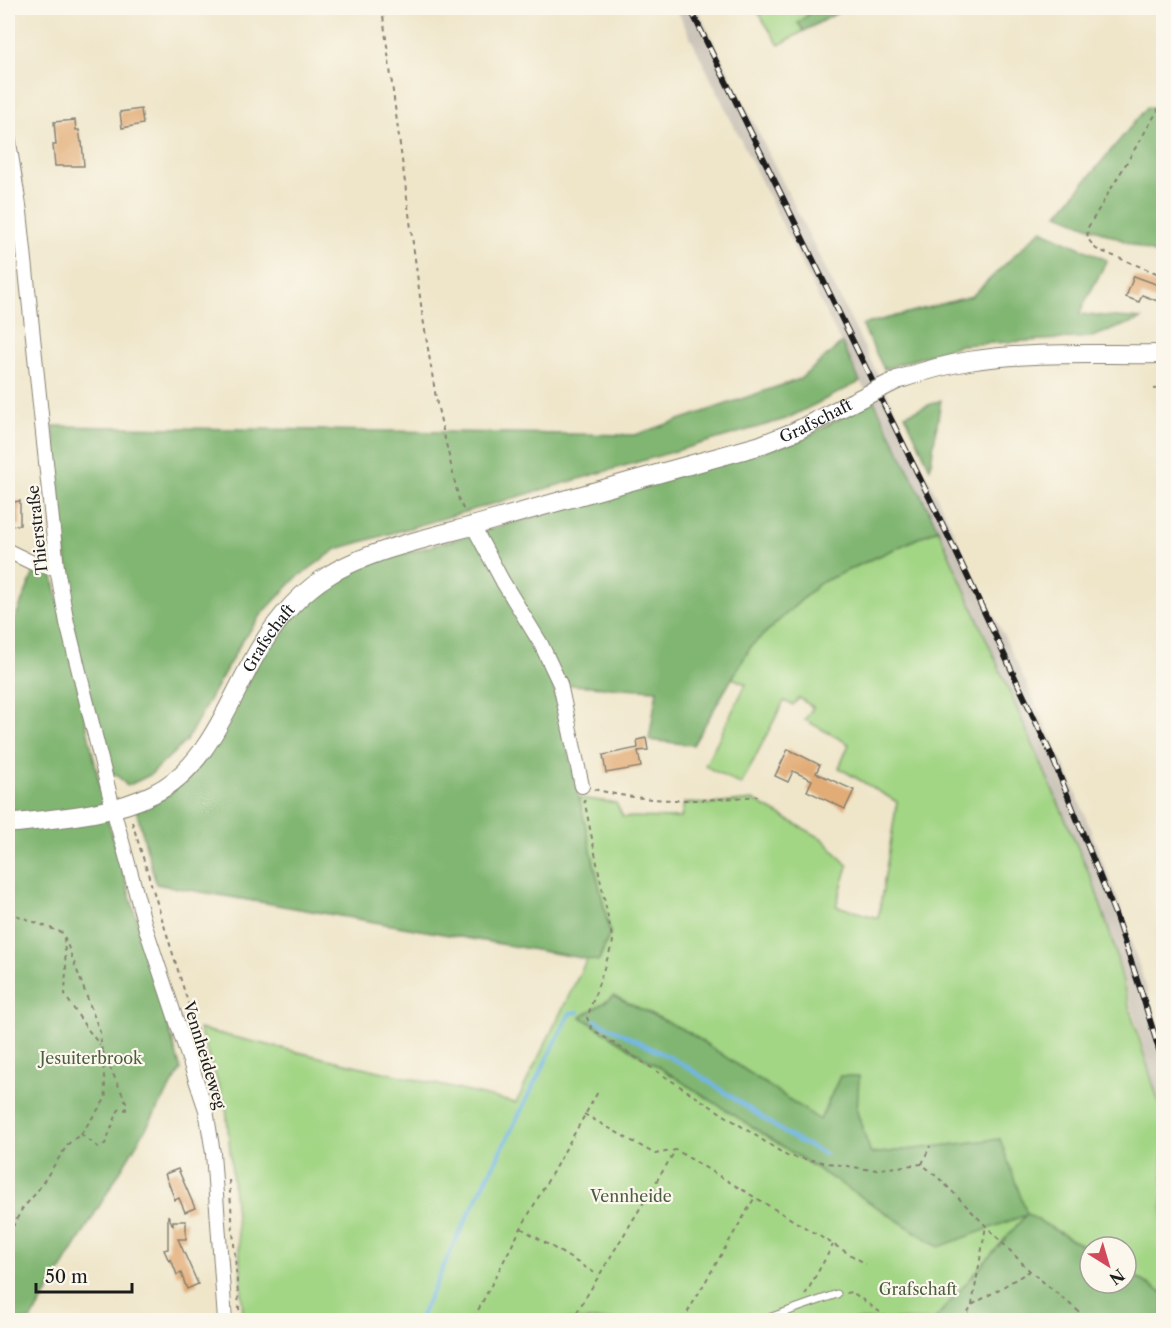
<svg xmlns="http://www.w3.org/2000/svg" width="1171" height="1328" font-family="'Libre Caslon Text',serif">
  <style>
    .industrial { fill: #cac3b8 }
    .green { fill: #a2d584; stroke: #5f7850; stroke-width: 1.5; fill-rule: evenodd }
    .forest { fill: #81b672; stroke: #4e6947; stroke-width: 1.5 }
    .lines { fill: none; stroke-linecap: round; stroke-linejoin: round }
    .stream { stroke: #71b6e7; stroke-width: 4 }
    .building { fill: #e2ac76 }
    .service-casing { stroke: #868173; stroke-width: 9 }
    .minor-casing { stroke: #868173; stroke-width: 16 }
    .tertiary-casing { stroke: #868173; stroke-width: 20 }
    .path { stroke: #868173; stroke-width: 2; stroke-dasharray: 4.5 4.5; stroke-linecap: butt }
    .service { stroke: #fff; stroke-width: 7 }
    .minor { stroke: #fff; stroke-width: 14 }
    .tertiary { stroke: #fff; stroke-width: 18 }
    .rail-casing { stroke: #1c1c1c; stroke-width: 6 }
    .rail { stroke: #fbf7ec; stroke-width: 4; stroke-dasharray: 11; stroke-linecap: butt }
    .tertiary-bridge-casing { stroke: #868173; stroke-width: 20; stroke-linecap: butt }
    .tertiary-bridge { stroke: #fff; stroke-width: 18 }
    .labels { text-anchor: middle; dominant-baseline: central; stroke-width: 4.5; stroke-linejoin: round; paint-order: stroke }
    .street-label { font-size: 16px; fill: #1c1c1c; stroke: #fbf7ec }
    .park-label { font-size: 16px; fill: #4b5d40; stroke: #fbf7ec }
  </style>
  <rect width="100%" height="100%" fill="#fbf7ec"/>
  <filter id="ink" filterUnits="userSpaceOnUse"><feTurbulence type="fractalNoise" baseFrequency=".0167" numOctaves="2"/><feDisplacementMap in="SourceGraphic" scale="12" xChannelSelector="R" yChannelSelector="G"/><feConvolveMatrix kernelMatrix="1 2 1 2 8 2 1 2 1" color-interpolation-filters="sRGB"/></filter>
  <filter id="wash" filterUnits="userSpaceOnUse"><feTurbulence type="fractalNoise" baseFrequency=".008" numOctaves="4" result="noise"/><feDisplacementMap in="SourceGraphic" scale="24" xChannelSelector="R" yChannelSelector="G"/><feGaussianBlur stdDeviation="1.35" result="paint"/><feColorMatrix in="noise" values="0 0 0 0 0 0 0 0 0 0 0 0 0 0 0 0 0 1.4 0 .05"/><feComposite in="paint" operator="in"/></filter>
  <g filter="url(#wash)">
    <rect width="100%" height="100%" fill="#efe6ca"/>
    <path class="industrial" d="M676,8H697L899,418L1016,661L1073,785L1117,898L1155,1015L1163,1046V1115L1114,946L1093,882L938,529L873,400L860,382Z"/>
    <g class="green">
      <path d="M767,8H816L798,23L804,31L779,45L759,14Z"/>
      <path d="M938,529L1093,882L1114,946L1127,999L1163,1116V1293L1126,1271V1247H1090V1250L1027,1214L934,1320H243L241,1271L226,1107L199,1029L516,1103L587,959L599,961L610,933L579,798L616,803L623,817L681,818L684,803L712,804L753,800L823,839L848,866L836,906L878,918L897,802L839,768L849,744L805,720L813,707L799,698L793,705L784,701L741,785L705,766L746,684L732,678L751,646L820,583ZM614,996L688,1032L820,1120L840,1076L857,1112L871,1154L1000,1139L939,1247L582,1017Z"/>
    </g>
    <g class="forest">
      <path d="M816,8H846L804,31L798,23Z"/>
      <path d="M1147,107L1163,111V257L1058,214Z"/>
      <path d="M1041,230L1107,260L1079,314L1142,319L1092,337L960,345L884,369L862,325L972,296Z"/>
      <path d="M842,343L860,382L786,419L337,549L295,579L262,614L241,643L186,741L150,775L127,786L118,776L108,772L72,623L53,426L635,435L800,379Z"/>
      <path d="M873,399L938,529L820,583L751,646L693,745L649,740L657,690L553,684L610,933L598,961L156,884L136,809L172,793L265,649L312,594L355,568L801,440Z"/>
      <path d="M941,400L930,468L905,415Z"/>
      <path d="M37,565L51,568L108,821L181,1070L31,1320H8V635Z"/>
      <path d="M614,996L688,1032L820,1120L840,1076H859L857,1112L871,1154L1000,1139L1027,1214L1090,1250V1283H1126V1271L1163,1293V1320H934L1026,1215L939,1247L581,1017Z"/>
    </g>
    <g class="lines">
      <g class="stream">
        <path d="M595,1020L683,1064L791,1137L825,1154"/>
        <path d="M419,1320L454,1244L570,1013L578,1012"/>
      </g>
    </g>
    <g id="blocks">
      <g class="building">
        <path d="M141,109L143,124L122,128L120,112Z"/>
        <path d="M75,120L76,130H79L81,142H82L84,166H55L53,145H56L54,122Z"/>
        <path d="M1134,276L1164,287L1160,302L1142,295L1139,302L1126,297Z"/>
        <path d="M20,501V525L8,526V503Z"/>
        <path d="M646,738L648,750L638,751L641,767L606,773L603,755L638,748L637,740Z"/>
        <path d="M788,749L820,765L816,773L854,790L845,809L807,791L812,780L793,771L788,782L775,776Z"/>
        <path d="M178,1169L195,1208L185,1212L179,1198L175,1200L165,1174Z"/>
        <path d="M168,1215L173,1226V1221H186V1239H178L198,1284L187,1289L181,1273L177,1275L171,1259L169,1261L164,1250L168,1249Z"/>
      </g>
    </g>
  </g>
  <g filter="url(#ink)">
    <use href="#blocks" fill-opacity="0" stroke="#868173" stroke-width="1.5"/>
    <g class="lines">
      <defs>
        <path id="service" d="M763,1320L837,1294"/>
        <g id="minor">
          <path d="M8,136L20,212L57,568L67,623L115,816L146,929L206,1110L213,1153L225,1320"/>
          <path d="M473,526L503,582L541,644L560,684L582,786"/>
          <path d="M8,551L37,565L57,568"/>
        </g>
        <g id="tertiary">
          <path d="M897,380C920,372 944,365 969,361C1032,351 1099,355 1164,354"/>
          <path id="s1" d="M8,824C56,818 109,816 153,794C210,767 230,696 261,646C278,619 301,592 329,575C369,550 437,536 483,523C575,497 666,471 758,446L796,431L851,403"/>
        </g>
      </defs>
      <use href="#service" class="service-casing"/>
      <use href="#minor" class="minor-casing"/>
      <use href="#tertiary" class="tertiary-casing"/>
      <g class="path">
        <path d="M382,8L422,312L437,404L459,500L465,513"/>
        <path d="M1164,100L1087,229L1088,239L1096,249L1164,276"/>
        <path d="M1154,389L1164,388"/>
        <path d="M594,789C647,804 704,801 758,796"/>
        <path d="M584,799L613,942L587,1018L592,1029L787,1156L871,1170L922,1164L943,1182L1030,1271"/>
        <path d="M132,822L220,1106"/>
        <path d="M8,912L63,933L100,1032L106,1098L81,1134L68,1144L36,1193L22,1209L8,1236"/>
        <path d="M64,938L66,968L65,995L85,1026L100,1045"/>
        <path d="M584,1114L655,1154L676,1150L866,1264"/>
        <path d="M81,1134L98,1147L105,1144L118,1111L121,1108L126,1110V1102L102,1050"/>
        <path d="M922,1164L930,1146"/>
        <path d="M229,1180L240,1320"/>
        <path d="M521,1228L598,1275"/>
        <path d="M846,1293L852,1292L891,1320"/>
        <path d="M805,1295L833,1245"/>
        <path d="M972,1305L986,1226"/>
        <path d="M474,1318L521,1228L599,1090"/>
        <path d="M572,1320L675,1151"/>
        <path d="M683,1320L755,1197"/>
        <path d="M963,1320L972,1305L1030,1271L1089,1320"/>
      </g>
      <use href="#service" class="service"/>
      <use href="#minor" class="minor"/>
      <use href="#tertiary" class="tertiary"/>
      <defs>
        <path id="rail" d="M690,8L955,550L1051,754L1115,914L1141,991L1164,1066"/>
      </defs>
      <use href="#rail" class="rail-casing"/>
      <use href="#rail" class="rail"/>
      <defs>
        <path id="tertiary-bridge" d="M851,403L897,380"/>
      </defs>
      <use href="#tertiary-bridge" class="tertiary-bridge-casing"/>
      <use href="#tertiary-bridge" class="tertiary-bridge"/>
    </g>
  </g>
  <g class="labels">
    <g class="street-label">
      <text stroke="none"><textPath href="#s1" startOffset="946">Grafschaft</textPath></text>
      <text transform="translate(37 530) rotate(-96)">Thierstraße</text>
      <text stroke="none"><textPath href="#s1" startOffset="346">Grafschaft</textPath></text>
      <text transform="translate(205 1055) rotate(73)">Vennheideweg</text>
    </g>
    <g class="park-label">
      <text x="91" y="1058">Jesuiterbrook</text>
      <text x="631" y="1196">Vennheide</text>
      <text x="918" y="1289">Grafschaft</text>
    </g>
  </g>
  <rect width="1171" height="1328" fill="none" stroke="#fbf7ec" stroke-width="30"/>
  <g transform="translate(1108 1265) rotate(143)"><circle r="28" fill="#fbf7ec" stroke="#a29f99" stroke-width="1.5"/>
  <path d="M0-4.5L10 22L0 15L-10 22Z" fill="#d1495b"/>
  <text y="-9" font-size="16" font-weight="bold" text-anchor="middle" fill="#1c1c1c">N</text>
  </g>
  <path d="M36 1283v9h96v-9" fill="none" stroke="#1c1c1c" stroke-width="3"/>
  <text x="45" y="1283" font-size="18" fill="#1c1c1c" stroke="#fbf7ec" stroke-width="4.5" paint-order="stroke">50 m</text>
</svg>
